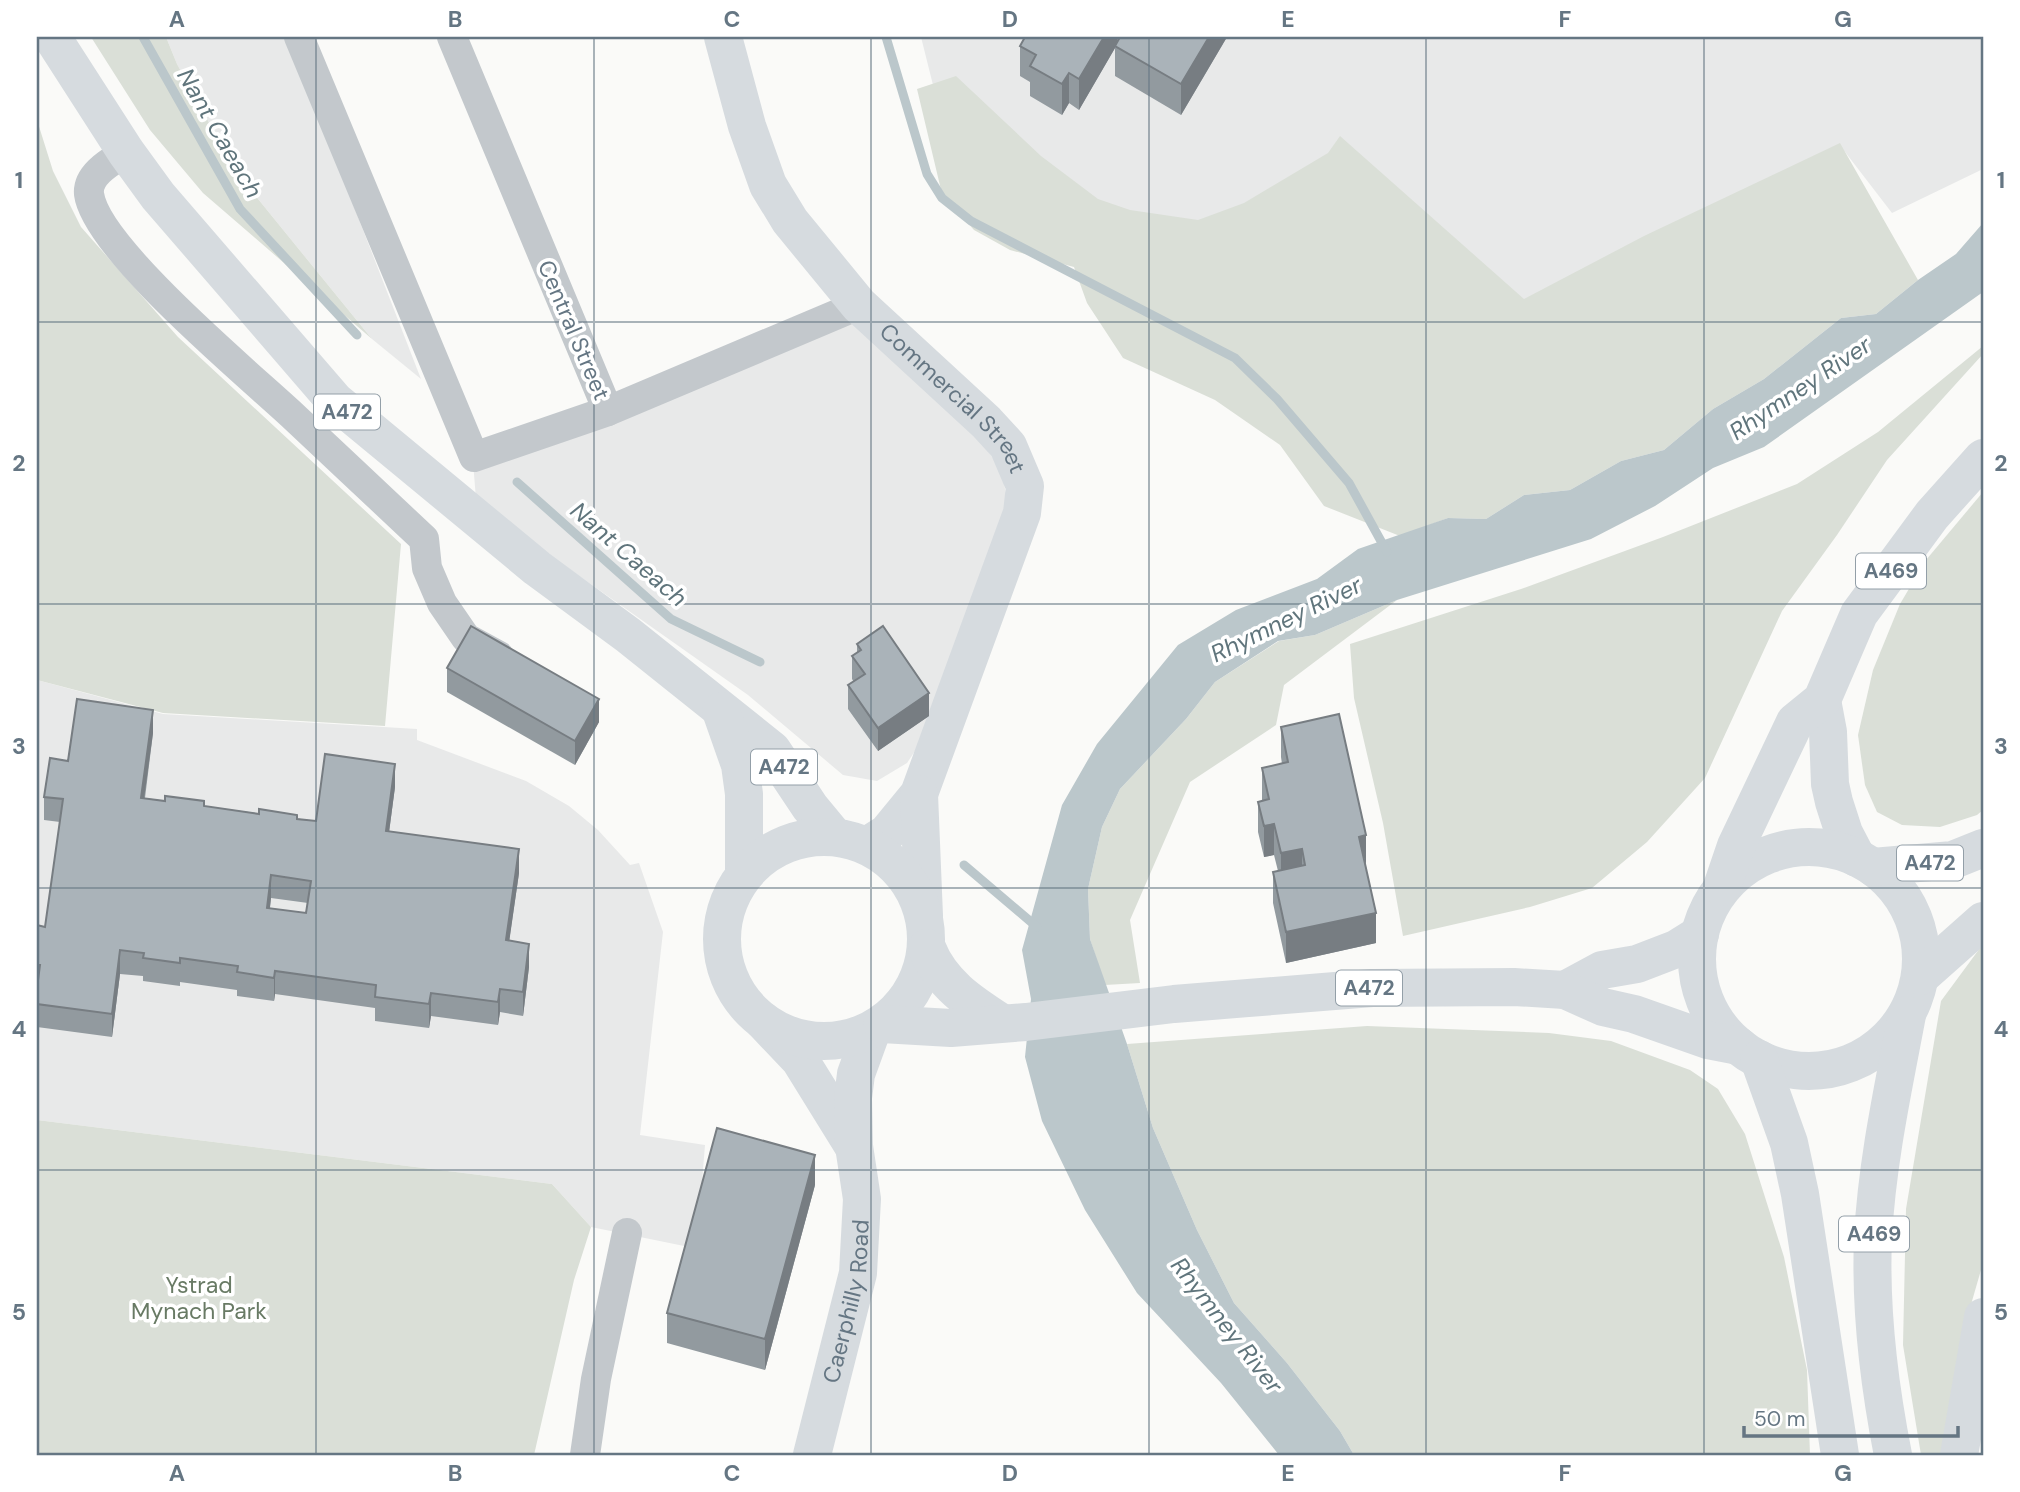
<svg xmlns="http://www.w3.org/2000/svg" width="2020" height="1492" font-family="'DM Sans',sans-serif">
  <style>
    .built { fill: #e8e9e9 }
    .green { fill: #dadfd7 }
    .water { fill: #bbc7cb }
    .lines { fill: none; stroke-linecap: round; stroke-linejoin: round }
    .stream { stroke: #bbc7cb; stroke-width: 9 }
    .street { stroke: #c3c8cc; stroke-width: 30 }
    .secondary { stroke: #d6dbdf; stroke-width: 38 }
    .primary { stroke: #d6dbdf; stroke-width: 38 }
    .wall { fill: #929a9f; fill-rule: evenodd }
    .shaded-wall { fill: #777d82 }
    .building { fill: #aab3b9; stroke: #777d82; stroke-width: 2; fill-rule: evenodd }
    .grid { fill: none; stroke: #657683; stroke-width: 2; stroke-opacity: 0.55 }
    .labels { text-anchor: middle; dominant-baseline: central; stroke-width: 7; stroke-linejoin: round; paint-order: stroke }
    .shield { fill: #fff; stroke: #939fa8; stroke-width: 2 }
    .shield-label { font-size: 21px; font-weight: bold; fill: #657683 }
    .street-label { font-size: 23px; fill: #657683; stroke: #fff }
    .park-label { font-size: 23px; fill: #687a64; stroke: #fff }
    .water-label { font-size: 24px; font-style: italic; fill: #60757c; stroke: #fff }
    .neatline { fill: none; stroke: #657683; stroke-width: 2.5 }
    .grid-label { font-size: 23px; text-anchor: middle; font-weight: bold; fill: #657683 }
  </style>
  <rect width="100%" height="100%" fill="#fafaf8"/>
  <g class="built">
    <path d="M166,37H288L421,379L372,339L236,172L177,64Z"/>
    <path d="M921,37H1983V169L1892,213L1842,148L1514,352L1202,310L935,93Z"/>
    <path d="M847,311L974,433L996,462L1003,477L1006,495V511L919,745L907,763L877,781L843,775L748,695L524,537L476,499L473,462Z"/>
    <path d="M37,680L163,714L417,729V740L526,781L569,806L598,830L630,865L639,863L663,932L640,1135L705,1145L699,1218L689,1247L591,1227L552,1184L37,1120Z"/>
  </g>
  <g class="green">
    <path d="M91,37H166L177,64L236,172L372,339L203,193L150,130Z"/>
    <path d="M956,76L1041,156L1098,199L1130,210L1198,220L1244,203L1328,153L1340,136L1524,299L1644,236L1840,143L1918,280L1876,314L1841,318L1764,379L1713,409L1664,450L1621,461L1570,490L1524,495L1486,519L1448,518L1400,536L1324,506L1280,445L1215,400L1123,358L1087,303L1074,267L1010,250L974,230L942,194L917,89Z"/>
    <path d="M37,120L53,171L81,227L178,337L401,544L385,726L163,713L37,680Z"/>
    <path d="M1983,346V354L1887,460L1837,535L1782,611L1705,778L1647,842L1592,888L1530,907L1403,936L1383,823L1354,698L1350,644L1521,589L1663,537L1797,484L1878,432Z"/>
    <path d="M1983,492V810L1977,815L1940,827L1902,825L1877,812L1865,785L1858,735L1873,670L1900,604L1926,560Z"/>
    <path d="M1397,600L1284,685L1276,725L1190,782L1130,920L1140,983L1105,985L1090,939L1088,889L1102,827L1120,789L1186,719L1215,682L1279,641L1315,635Z"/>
    <path d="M1983,944V1263L1970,1308L1947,1455H1921L1903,1345L1906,1209L1941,1001Z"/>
    <path d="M1367,1026L1549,1033L1611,1041L1690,1070L1718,1089L1745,1134L1784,1257L1807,1370L1810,1455H1354L1340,1431L1287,1363L1234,1303L1197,1230L1153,1128L1127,1044Z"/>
    <path d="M37,1120L552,1184L591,1227L574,1280L534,1455H37Z"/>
  </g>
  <path class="water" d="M1983,223V292L1764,447L1713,468L1655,506L1591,539L1397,600L1315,635L1278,641L1215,682L1186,719L1120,789L1102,827L1088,889L1090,939L1127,1044L1153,1128L1197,1230L1234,1303L1287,1363L1340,1431L1354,1455H1279L1221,1383L1137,1293L1085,1210L1042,1121L1025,1057L1031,999L1022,950L1062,805L1097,744L1178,645L1236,610L1317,579L1358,549L1448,518L1486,519L1524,495L1570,490L1621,461L1664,450L1713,409L1764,379L1841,318L1876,314L1918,280L1956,254Z"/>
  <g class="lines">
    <g class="stream">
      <path d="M143,37L240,209L357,335"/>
      <path d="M886,37L927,174L942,198L971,221L1235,358L1277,399L1349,483L1387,552"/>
      <path d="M517,482L671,619L760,662"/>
      <path d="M964,865L1037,927"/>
    </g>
    <g class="street">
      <path d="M299,37L474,457L608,411"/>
      <path d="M452,37L608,411L859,305"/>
      <path d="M126,152C112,161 87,174 89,194C96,248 248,374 292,415C336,456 380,498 424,539L427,568L442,603L466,638L499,656"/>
      <path d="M585,1455L596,1379L627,1233"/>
    </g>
    <g class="secondary">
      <path id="s1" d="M723,37L747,126L768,185L790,221L859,305L986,422L1008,446L1025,486L1022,513L919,794L887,833L868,845"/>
      <path d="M919,794L924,916"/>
      <path d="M763,1021L800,1060L852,1144"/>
      <path id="s2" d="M812,1455L858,1273L862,1199L854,1146L853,1098L856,1074L872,1030"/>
    </g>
    <g class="primary">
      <path d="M52,37L126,152L158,196L335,401L537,568L628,635L772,750L810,807L834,836"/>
      <path d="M1822,700L1828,732L1830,784L1834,802L1844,833L1857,858"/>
      <path d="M721,711L740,765L744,794V873"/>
      <circle cx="824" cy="939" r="102"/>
      <circle cx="1809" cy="959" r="112"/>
      <path d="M1873,867L1953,860L1983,848"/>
      <path d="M1722,887L1736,846L1795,722L1822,700L1859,614L1932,515L1983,458"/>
      <path d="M927,948C941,984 971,1003 1002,1023"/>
      <path d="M1921,976L1983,921"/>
      <path d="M1565,990L1602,970L1637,964L1676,949L1700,934"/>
      <path d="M882,1024L951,1028L1026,1022L1174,1004L1372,988L1514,987L1565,990L1603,1007L1634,1014L1708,1040L1739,1046"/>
      <path d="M1759,1059L1789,1143L1800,1194L1840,1455"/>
      <path d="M1893,1455C1879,1384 1870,1310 1873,1237C1877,1162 1893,1089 1907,1015"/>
      <path d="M1959,1455L1983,1317"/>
    </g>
  </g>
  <g class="wall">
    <path d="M1025,37H1227L1181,115L1115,76V48L1079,110L1069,103L1062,115L1030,96V82L1020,76V46Z"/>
    <path d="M857,644L929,716L878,751L848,709V685L854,682L852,679V656L857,652Z"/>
    <path d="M447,668L599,722L575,765L447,692Z"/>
    <path d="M1281,727L1366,866L1376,943L1286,963L1273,903V872L1278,871L1274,855L1264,857L1258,832V802L1262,801V768L1282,764L1281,757Z"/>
    <path d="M153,733L145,798L316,821L395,787L389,832L519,873L509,941L529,967L523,1016L500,1012L498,1025L431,1016L429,1028L375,1021V1008L275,994L274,1001L237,996V990L180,982V986L143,981V976L120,974L112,1037L37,1027V925L45,927L60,822L44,820V797L68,761ZM271,898L308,903L306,913L270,908Z"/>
    <path d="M815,1185L765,1370L667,1343V1313Z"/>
  </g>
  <g class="shaded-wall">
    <path d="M1104,37H1117V45L1115,46V48L1079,110V79Z"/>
    <path d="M1209,37H1227L1181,115V84Z"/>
    <path d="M1069,73V103L1062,115V84Z"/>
    <path d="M929,693V716L878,751V728Z"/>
    <path d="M599,699V722L575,765V741Z"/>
    <path d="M153,710V733L141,821V798Z"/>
    <path d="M395,764V787L386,855V831Z"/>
    <path d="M1274,824V855L1264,857V826Z"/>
    <path d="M1366,835V866L1359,837Z"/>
    <path d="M519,849V873L506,964V940Z"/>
    <path d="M1302,849V879L1281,884V853Z"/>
    <path d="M271,875V898L267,931V908Z"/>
    <path d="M1376,913V943L1286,963V932Z"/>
    <path d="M529,944V967L523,1016V992Z"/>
    <path d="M120,950V974L112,1037V1014Z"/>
    <path d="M275,971V994L274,1001V978Z"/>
    <path d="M500,989V1012L498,1025V1002Z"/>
    <path d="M431,993V1016L429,1028V1004Z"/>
    <path d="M815,1155V1185L765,1370V1339Z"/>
  </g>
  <g class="building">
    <path d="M1025,37H1104L1079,79L1069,73L1062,84L1030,66L1036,55L1020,46Z"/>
    <path d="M1120,37H1209L1181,84L1115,46Z"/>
    <path d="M471,626L599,699L575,741L447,668Z"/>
    <path d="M883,626L929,693L878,728L848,685L865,674L852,656L861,650L857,644Z"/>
    <path d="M77,699L153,710L141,798L165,801V796L204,801V806L259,814V809L297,815V819L316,821L325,754L395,764L386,831L519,849L506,940L529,944L523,992L500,989L498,1002L431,993L429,1004L375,997L376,985L275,971L274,978L237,972L238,966L180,958V963L143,958L144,953L120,950L112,1014L37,1004V988L40,965H37V925L45,927L63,799L44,797L50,758L68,761ZM271,875L311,881L306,913L267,908Z"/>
    <path d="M1339,714L1366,835L1359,837L1376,913L1286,932L1273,872L1305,865L1302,849L1281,853L1274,824L1264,826L1258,802L1269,799L1262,768L1288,762L1281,727Z"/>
    <path d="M717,1128L815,1155L765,1339L667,1313Z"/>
  </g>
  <path class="grid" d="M316,37V1455M594,37V1455M871,37V1455M1149,37V1455M1426,37V1455M1704,37V1455M37,322H1983M37,604H1983M37,888H1983M37,1170H1983"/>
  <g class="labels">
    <g class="shield">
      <rect x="314" y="394.5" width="66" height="35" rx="5"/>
      <rect x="1856" y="553.5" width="70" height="35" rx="5"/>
      <rect x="751" y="749.5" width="66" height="35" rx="5"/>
      <rect x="1897" y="845.5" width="66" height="35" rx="5"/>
      <rect x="1336" y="970.5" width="66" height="35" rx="5"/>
      <rect x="1839" y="1216.5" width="70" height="35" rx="5"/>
    </g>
    <g class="shield-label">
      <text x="347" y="412">A472</text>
      <text x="1891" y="571">A469</text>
      <text x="784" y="767">A472</text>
      <text x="1930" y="863">A472</text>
      <text x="1369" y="988">A472</text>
      <text x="1874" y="1234">A469</text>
    </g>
    <g class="street-label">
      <text transform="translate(574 330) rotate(67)">Central Street</text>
      <text stroke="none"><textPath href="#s1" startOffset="439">Commercial Street</textPath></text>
      <text stroke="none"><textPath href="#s2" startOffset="158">Caerphilly Road</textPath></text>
    </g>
    <g class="park-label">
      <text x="199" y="1285">Ystrad<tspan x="199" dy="26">Mynach Park</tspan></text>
    </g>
    <g class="water-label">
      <text transform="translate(220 133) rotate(60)">Nant Caeach</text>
      <text transform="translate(1800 388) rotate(-34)">Rhymney River</text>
      <text transform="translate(629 554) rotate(41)">Nant Caeach</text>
      <text transform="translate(1286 619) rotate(-26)">Rhymney River</text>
      <text transform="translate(1227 1325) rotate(52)">Rhymney River</text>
    </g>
  </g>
  <rect width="2020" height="1492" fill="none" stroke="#ffffff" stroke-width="77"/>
  <path d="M1744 1426v10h214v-10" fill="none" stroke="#657683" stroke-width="3.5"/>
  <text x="1754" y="1426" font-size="21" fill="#657683" stroke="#ffffff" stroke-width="5" paint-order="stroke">50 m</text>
  <rect x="38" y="38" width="1944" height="1416" class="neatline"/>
  <g class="grid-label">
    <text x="177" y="27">A</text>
    <text x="455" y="27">B</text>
    <text x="732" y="27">C</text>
    <text x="1010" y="27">D</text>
    <text x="1288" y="27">E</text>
    <text x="1565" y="27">F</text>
    <text x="1843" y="27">G</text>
    <text x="19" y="188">1</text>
    <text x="2001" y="188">1</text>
    <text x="19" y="471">2</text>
    <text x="2001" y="471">2</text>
    <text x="19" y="754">3</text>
    <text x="2001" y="754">3</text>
    <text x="19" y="1037">4</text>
    <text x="2001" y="1037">4</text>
    <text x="19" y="1320">5</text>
    <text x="2001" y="1320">5</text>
    <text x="177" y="1481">A</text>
    <text x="455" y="1481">B</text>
    <text x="732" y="1481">C</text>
    <text x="1010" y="1481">D</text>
    <text x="1288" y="1481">E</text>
    <text x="1565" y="1481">F</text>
    <text x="1843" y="1481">G</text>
  </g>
</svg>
